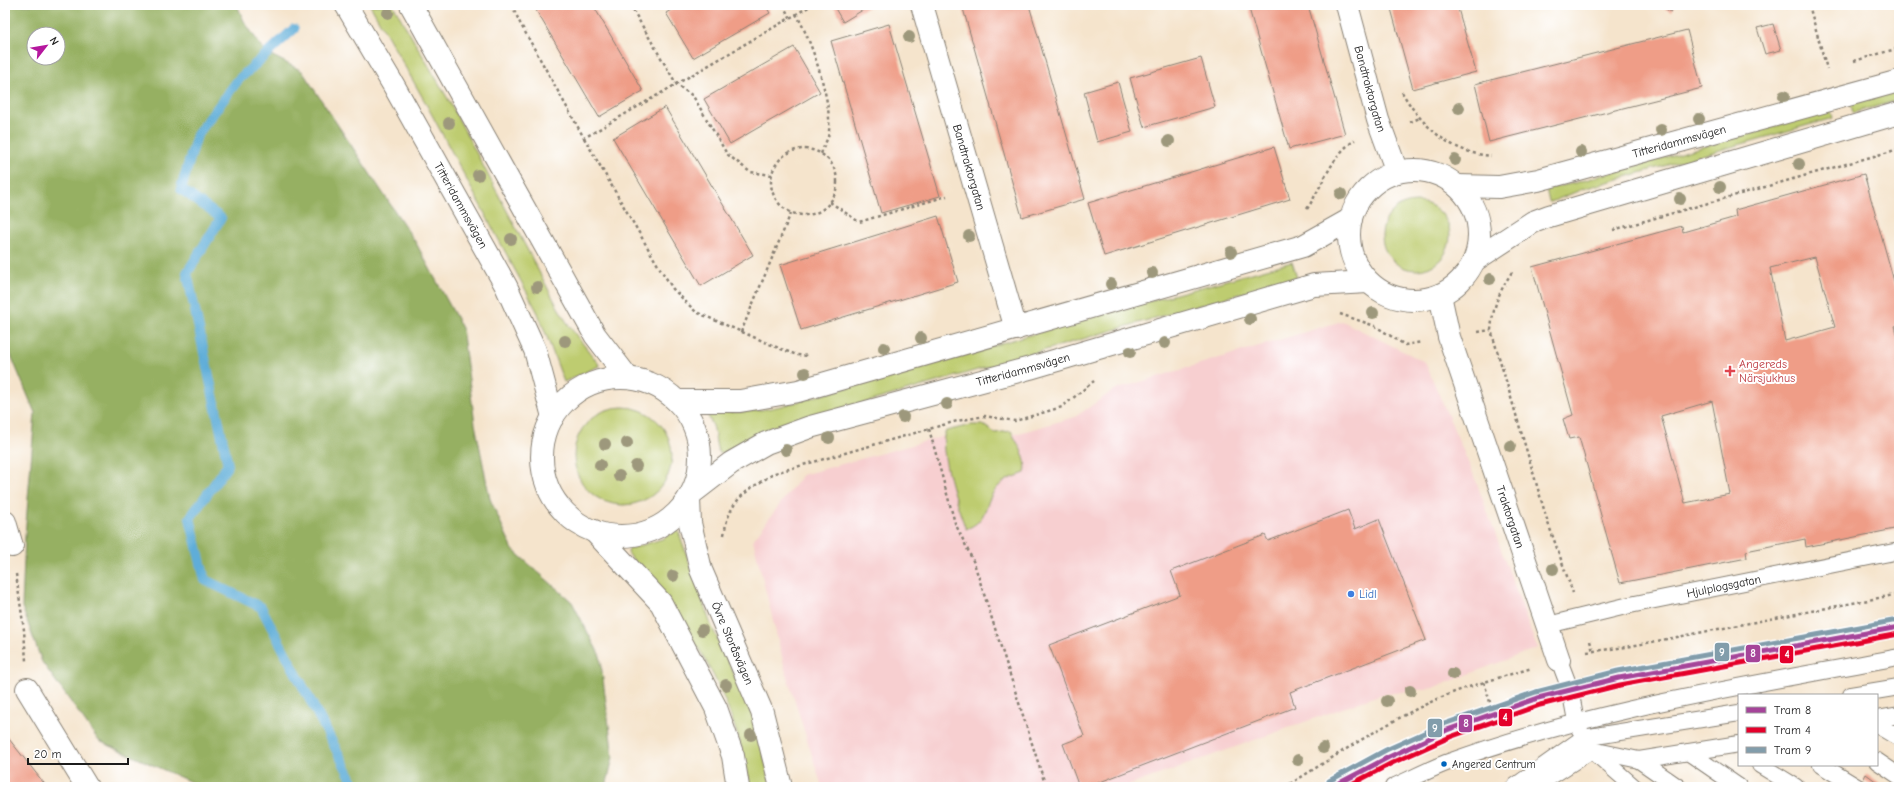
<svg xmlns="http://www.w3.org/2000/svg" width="1904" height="792" font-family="'Comic Neue',sans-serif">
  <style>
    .built { fill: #f7cfd0 }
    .green { fill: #becc6f; stroke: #6d7446 }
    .forest { fill: #96b062; stroke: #59663f; fill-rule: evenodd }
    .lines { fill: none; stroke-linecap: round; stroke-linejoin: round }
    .stream { stroke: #5eadd8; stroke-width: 10 }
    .building { fill: #ef9d87; fill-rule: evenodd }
    .lane-casing { stroke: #888074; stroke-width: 18 }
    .street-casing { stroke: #888074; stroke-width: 24 }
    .secondary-casing { stroke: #888074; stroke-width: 24 }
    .path { stroke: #888074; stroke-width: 2.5; stroke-dasharray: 3 3; stroke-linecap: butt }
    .lane { stroke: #fff; stroke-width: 16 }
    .street { stroke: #fff; stroke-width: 22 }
    .secondary { stroke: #fff; stroke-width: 22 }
    .tram-1-casing { stroke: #fff; stroke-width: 8 }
    .tram-2-casing { stroke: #fff; stroke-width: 8 }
    .tram-3-casing { stroke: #fff; stroke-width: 8 }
    .tram-1 { stroke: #a54499; stroke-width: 5 }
    .tram-2 { stroke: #e4002b; stroke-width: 5 }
    .tram-3 { stroke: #829dab; stroke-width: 5 }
    .tree { fill: #9d987b }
    .health-dot { fill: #e0444e; stroke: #fff; stroke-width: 1.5 }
    .shop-dot { fill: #3f7fe0; stroke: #fff; stroke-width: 1.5 }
    .bus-dot { fill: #0065bd; stroke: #fff; stroke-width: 1.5 }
    .labels { text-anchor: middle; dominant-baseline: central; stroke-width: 4; stroke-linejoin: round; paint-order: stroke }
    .bus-label { font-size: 11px; fill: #1c1c1c; stroke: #fff; text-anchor: start }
    .street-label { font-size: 12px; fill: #1c1c1c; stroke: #fff }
    .health-label { font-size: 12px; fill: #be3a42; stroke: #fff; text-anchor: start }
    .shop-label { font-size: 12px; fill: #366cbe; stroke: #fff; text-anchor: start }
    .line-badge { stroke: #fff; stroke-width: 1.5 }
    .badge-label { font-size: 11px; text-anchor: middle; font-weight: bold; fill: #fff }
  </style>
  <rect width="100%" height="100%" fill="#fff"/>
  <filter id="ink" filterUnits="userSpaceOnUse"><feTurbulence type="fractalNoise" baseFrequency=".025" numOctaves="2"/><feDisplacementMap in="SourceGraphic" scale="8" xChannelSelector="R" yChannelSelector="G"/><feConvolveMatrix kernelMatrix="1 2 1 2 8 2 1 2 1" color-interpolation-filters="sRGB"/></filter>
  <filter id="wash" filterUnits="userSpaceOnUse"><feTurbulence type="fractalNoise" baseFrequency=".012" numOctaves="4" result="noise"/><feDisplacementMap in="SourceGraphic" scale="16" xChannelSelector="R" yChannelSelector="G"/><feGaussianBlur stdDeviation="0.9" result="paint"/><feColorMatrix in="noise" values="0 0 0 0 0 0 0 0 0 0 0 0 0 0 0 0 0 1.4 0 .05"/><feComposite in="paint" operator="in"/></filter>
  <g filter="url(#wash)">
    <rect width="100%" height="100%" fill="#f5e4cc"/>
    <path class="built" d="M1342,321L1425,362L1475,478L1537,648L1433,688L1379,695L1125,787H822L786,673L753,540L802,475L952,434L1005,437L1075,417L1114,390Z"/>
    <g class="green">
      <path d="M370,5H393L448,99L556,304L569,326L598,363L599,366L564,382L538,313L424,100Z"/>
      <path d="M1899,90V100L1853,113L1851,104Z"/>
      <path d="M1828,111L1831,112L1833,118L1583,189L1551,202H1549L1546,189L1575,183Z"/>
      <circle cx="1416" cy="236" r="34"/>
      <path d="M1292,262L1297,278C1121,326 948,380 773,429L756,435L723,453H719C715,445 716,435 713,426C711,421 706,416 709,411C736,415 767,410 793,403L1068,324Z"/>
      <circle cx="623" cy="456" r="49"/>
      <path d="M971,425H983L995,433L1011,431C1017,443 1029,460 1025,473C1015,477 1004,479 997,488C982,504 990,520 966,529C959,512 936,445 946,431Z"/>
      <path d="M678,530L711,625L755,719L771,787H751C740,734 721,681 690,635C671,607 648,580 628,553L629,549L662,539Z"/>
    </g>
    <path class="forest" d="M5,5H237L244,21L265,52L302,71L416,243L462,328L475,424L490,499L513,550L572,602L600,656L613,757L606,787H202L99,741L42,662L22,607L25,536L35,413L5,341ZM34,34H58V58H34Z"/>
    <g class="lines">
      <path class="stream" d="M294,29L238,80L197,135L181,189L221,218L187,273L228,465L190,518L205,580L261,607L356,787"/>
    </g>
    <g id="blocks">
      <g class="building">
        <path d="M533,5H593L643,91L599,117Z"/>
        <path d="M679,5H765L770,13L693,58L666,13Z"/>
        <path d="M833,5H871L843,22Z"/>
        <path d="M962,5H1029L1085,199L1022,217Z"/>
        <path d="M1248,5H1308L1345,134L1289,149Z"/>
        <path d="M1390,5H1457L1476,72L1413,89Z"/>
        <path d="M1659,5H1676L1671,12Z"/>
        <path d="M889,24L940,196L881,213L831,41Z"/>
        <path d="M1773,24L1781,50L1765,54L1757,28Z"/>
        <path d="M1687,30L1702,88L1489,142L1475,84Z"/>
        <path d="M794,47L820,92L730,144L704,99Z"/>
        <path d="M1201,58L1215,107L1144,127L1130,78Z"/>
        <path d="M1118,82L1132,132L1097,142L1084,92Z"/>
        <path d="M665,107L753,255L701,286L613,138Z"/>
        <path d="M1274,147L1290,199L1104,256L1088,203Z"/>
        <path d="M1864,174L1899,299V325L1895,326L1899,340V528L1806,547L1805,539L1746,551L1747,558L1620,583L1579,437L1569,439L1563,419L1573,415L1532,267L1682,226L1683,232L1736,217L1735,210ZM1815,257L1835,327L1785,341L1770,268ZM1712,401L1730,494L1685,503L1661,416Z"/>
        <path d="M938,216L958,282L801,330L780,265Z"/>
        <path d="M1348,510L1355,529L1379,519L1426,640L1290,692L1295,707L1087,787H1079L1063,744L1084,736L1049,645L1180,595L1171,571L1265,535L1268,541Z"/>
        <path d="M5,734L47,787H5Z"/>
        <path d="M1866,774L1881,785L1880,787H1873L1863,780Z"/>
      </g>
    </g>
  </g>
  <g filter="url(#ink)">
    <use href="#blocks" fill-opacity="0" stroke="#888074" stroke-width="1"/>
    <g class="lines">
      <defs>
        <g id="lane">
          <path id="s1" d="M1548,625L1630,605L1899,551"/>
          <path d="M1559,660L1570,689L1576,721L1580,730"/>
          <path d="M1851,695L1899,687"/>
          <path d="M1877,719L1899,715"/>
          <path d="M1877,725L1899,738"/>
          <path d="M1593,751L1634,787"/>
          <path d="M1688,752L1739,787"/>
          <path d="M1639,760L1678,787"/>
          <path d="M1877,761L1899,776"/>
          <path d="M1760,765L1796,787"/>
          <path d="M1821,765L1857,787"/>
          <path d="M1393,787C1411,779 1428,770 1446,763C1591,709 1747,686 1899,657"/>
          <path d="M1514,787L1583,738L1739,713"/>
          <path d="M1534,787L1592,750L1639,760L1739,744"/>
        </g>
        <g id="street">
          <path id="s2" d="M922,5L1016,329"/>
          <path id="s3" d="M1347,5L1378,120L1397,172"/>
          <path id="s4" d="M1440,295L1449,337L1559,660"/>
          <path id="s5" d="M689,499L690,523L701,570L762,712L781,787"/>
          <path d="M5,522L12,546"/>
          <path d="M594,531L661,603L716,708L733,756L738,787"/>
          <path d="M27,689L87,787"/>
        </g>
        <g id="secondary">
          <path id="s6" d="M346,5L394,86L506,286L535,350L553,417"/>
          <path d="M411,5L595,335L628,378"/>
          <circle cx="1414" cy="235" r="65"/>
          <path id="s7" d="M1457,186L1499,187L1538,180L1899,81"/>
          <path d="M1475,260L1533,222L1549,216L1899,113"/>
          <circle cx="621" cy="457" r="79"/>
          <path d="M677,401H740L798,391L1303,246L1351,219"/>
          <path id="s8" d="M692,493L731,463L766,443L810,427L1030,368L1314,285L1368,282"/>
        </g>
      </defs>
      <use href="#lane" class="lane-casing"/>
      <use href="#street" class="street-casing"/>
      <use href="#secondary" class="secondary-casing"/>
      <g class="path">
        <path d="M512,5L520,23L584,138L812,5"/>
        <path d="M630,5L677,85L693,96L727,154L750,172L772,175"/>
        <path d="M783,5L790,18"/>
        <path d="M1809,5L1827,69"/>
        <path d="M796,14C811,38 835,109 828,137C826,142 823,148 821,154"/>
        <path d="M1854,61L1899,48"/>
        <path d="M1402,92C1416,117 1439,142 1467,151C1474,154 1483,155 1491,156"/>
        <path d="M1410,122L1420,118"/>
        <path d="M584,138L656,262L673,289L696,312L781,349L797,355L809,356"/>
        <circle cx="804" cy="182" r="33"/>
        <path d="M830,202L859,222L947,196"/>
        <path d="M1307,209C1322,187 1332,154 1355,140"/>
        <path d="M1613,230L1899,149"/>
        <path d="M1512,272C1499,292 1493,306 1491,330L1548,523L1573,593"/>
        <path d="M1340,314L1375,326L1405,345L1422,342"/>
        <path d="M741,332L791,213"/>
        <path d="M1478,332L1491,330"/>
        <path d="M929,429L955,523L974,563L1046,787"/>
        <path d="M724,535C729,499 746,491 775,473L957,421L985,416L1015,421L1062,407L1094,381"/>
        <path d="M16,574L24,630L26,661"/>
        <path d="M1590,641L1593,651"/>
        <path d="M1587,652L1626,647L1899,594"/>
        <path d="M1484,682L1495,719"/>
        <path d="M1285,787C1336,756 1387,721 1442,697C1471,685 1502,677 1532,668"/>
      </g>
      <use href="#lane" class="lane"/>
      <use href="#street" class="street"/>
      <use href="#secondary" class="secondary"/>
      <defs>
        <path id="tram-1" d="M1332,787L1389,757L1447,730L1538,698L1619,678L1899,627"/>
        <path id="tram-2" d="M1346,787L1392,763L1450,737L1540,705L1620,685L1899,634"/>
        <path id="tram-3" d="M1329,781L1386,750L1444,724L1536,692L1618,671L1898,620"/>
      </defs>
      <use href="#tram-1" class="tram-1-casing"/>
      <use href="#tram-2" class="tram-2-casing"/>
      <use href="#tram-3" class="tram-3-casing"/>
      <use href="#tram-1" class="tram-1"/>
      <use href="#tram-2" class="tram-2"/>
      <use href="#tram-3" class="tram-3"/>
    </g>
    <g class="tree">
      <circle cx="388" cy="13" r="6"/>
      <circle cx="909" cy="37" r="6"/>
      <circle cx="1784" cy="96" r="6"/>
      <circle cx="1459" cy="108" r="6"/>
      <circle cx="1699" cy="119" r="6"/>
      <circle cx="449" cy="123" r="6"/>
      <circle cx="1661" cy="130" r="6"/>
      <circle cx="1169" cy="141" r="6"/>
      <circle cx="1581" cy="152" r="6"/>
      <circle cx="1455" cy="160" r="6"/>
      <circle cx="1799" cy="164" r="6"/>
      <circle cx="478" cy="175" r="6"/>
      <circle cx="1720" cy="187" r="6"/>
      <circle cx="1341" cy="194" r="6"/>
      <circle cx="1680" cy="199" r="6"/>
      <circle cx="969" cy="236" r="6"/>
      <circle cx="511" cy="239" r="6"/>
      <circle cx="1231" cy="252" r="6"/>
      <circle cx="1152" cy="273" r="6"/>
      <circle cx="1490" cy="279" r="6"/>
      <circle cx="1111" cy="284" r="6"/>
      <circle cx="537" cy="287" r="6"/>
      <circle cx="1373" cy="313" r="6"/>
      <circle cx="1250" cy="319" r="6"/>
      <circle cx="921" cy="338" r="6"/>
      <circle cx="565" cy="341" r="6"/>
      <circle cx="1165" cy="343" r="6"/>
      <circle cx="884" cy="348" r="6"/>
      <circle cx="1130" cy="352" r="6"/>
      <circle cx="805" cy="373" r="6"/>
      <circle cx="947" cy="404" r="6"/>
      <circle cx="903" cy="417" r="6"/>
      <circle cx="829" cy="438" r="6"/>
      <circle cx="627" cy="443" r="6"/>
      <circle cx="605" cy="444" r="6"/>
      <circle cx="1510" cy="446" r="6"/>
      <circle cx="786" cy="450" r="6"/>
      <circle cx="600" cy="465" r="6"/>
      <circle cx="636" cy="466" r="6"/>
      <circle cx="619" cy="476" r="6"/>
      <circle cx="1553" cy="569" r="6"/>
      <circle cx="673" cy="576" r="6"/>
      <circle cx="702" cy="630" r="6"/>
      <circle cx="1453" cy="674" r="6"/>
      <circle cx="726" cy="685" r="6"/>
      <circle cx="1410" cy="691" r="6"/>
      <circle cx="1387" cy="701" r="6"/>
      <circle cx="751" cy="735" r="6"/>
      <circle cx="1323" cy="748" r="6"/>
      <circle cx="1298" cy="760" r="6"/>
    </g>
  </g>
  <path class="health-dot" d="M1728 365h4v4h4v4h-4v4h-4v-4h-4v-4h4z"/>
  <circle class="shop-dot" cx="1351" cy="594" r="4"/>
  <circle class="bus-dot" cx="1444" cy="764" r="3.5"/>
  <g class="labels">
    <g class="bus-label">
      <text x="1452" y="764">Angered Centrum</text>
    </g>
    <g class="street-label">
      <text stroke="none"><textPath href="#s3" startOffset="87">Bandtraktorgatan</textPath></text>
      <text stroke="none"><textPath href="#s7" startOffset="228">Titteridammsvägen</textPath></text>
      <text stroke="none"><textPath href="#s2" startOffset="169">Bandtraktorgatan</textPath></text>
      <text stroke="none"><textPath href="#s6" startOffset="231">Titteridammsvägen</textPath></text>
      <text stroke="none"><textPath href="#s8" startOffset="357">Titteridammsvägen</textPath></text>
      <text stroke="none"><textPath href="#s4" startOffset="233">Traktorgatan</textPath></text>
      <text stroke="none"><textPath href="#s1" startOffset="180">Hjulplogsgatan</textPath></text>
      <text stroke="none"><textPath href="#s5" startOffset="152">Övre Storåsvägen</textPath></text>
    </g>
    <g class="health-label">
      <text x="1739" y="364">Angereds<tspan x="1739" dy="14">Närsjukhus</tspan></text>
    </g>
    <g class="shop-label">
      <text x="1359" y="594">Lidl</text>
    </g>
  </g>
  <g class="line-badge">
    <rect x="1714" y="642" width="16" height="20" rx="4" fill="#829dab"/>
    <rect x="1745" y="644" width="16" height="19" rx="4" fill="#a54499"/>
    <rect x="1779" y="645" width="15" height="19" rx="4" fill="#e4002b"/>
    <rect x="1498" y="708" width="15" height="19" rx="4" fill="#e4002b"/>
    <rect x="1458" y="714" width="15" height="19" rx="4" fill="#a54499"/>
    <rect x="1427" y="718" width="16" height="20" rx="4" fill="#829dab"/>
  </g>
  <g class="badge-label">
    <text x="1722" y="656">9</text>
    <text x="1753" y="657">8</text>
    <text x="1787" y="658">4</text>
    <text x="1505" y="721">4</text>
    <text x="1466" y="727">8</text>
    <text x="1435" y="732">9</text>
  </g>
  <rect width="1904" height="792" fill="none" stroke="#fff" stroke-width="20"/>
  <rect x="1738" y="694" width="140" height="72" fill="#ffffff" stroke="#a4a4a4"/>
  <rect x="1746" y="707" width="20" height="6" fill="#a54499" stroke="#a4a4a4"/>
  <text x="1774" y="714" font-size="12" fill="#1c1c1c">Tram 8</text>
  <rect x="1746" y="727" width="20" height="6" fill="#e4002b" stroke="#a4a4a4"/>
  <text x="1774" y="734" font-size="12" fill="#1c1c1c">Tram 4</text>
  <rect x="1746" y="747" width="20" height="6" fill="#829dab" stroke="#a4a4a4"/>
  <text x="1774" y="754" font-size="12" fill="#1c1c1c">Tram 9</text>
  <g transform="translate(46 46) rotate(59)"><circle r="19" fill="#ffffff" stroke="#a4a4a4"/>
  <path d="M0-3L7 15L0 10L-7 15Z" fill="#b5179e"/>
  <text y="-6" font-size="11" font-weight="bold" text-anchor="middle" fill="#1c1c1c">N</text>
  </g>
  <path d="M28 758v6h100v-6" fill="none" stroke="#1c1c1c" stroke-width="2"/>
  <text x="34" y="758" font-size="12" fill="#1c1c1c" stroke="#ffffff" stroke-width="3" paint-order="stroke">20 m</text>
</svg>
